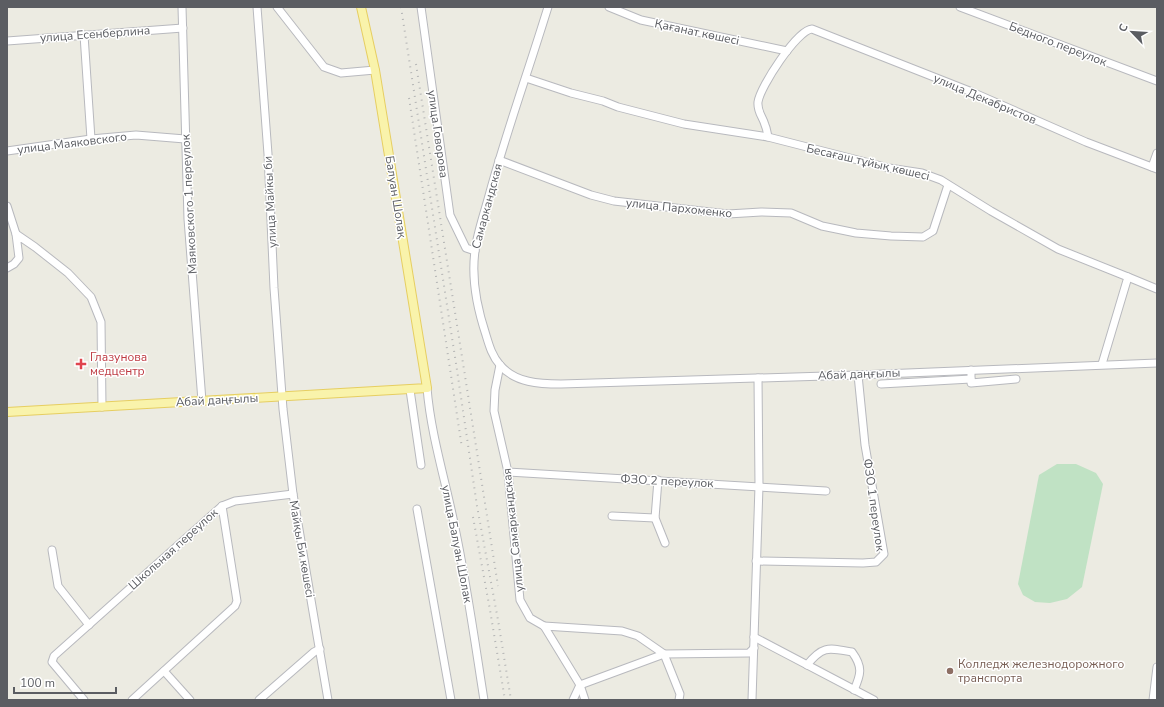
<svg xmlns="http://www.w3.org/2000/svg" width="1164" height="707" font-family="'Nunito Sans',sans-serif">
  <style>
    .green { fill: #c0e2c4 }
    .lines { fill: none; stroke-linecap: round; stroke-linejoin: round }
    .minor-casing { stroke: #b8b9be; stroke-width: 9 }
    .major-casing { stroke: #e6ce61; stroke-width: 10 }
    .minor { stroke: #fff; stroke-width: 7 }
    .major { stroke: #f9f3ab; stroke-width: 8 }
    .rail { stroke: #b3b4b4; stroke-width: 2; stroke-dasharray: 1 5; stroke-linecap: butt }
    .health-dot { fill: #e0444e; stroke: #fff; stroke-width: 1.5 }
    .education-dot { fill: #8d6e63; stroke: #fff; stroke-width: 1.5 }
    .labels { text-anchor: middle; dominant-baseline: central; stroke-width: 3; stroke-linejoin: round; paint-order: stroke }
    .street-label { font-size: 12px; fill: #5b5d62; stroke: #fff }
    .health-label { font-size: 12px; fill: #be3a42; stroke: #fff; text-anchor: start }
    .education-label { font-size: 12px; fill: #785e54; stroke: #fff; text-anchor: start }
  </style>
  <rect width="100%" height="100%" fill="#ecebe2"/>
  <path class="green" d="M1057,464H1076L1096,473L1103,484L1082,587L1067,599L1050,603L1035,602L1023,595L1018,584L1039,475Z"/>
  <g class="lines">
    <defs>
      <g id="minor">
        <path d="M182,7L188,219L202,401"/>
        <path d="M257,7L268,154L274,288L283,409L293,494L328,700"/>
        <path d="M277,7L324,67L341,73L375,70"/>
        <path d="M421,7L450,215L466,248L475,251"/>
        <path d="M548,7C529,69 507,130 490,192C485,211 477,233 475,251C471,280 477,308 486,335C489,345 492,356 500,365C515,383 540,384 561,384L858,375L1157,363"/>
        <path d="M609,7L641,20L787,51"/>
        <path d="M960,7L1157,81"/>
        <path d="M84,35L91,139"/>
        <path d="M7,41L183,28"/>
        <path d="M526,78L571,93L603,101L618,107L684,124L768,137L889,168L922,173L941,180L991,211L1058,249L1128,277L1102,364"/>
        <path d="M768,137C767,133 767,129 765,125C763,117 757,112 758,102C760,87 797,30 812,29L972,92L1086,142L1157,169"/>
        <path d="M7,151L91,139L136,135L185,139"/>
        <path d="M499,160L591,195L614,201L728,214L761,212L791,213L822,226L856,233L891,236L923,237L933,231L948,185"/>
        <path d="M1152,167L1157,153"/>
        <path d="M7,206L16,234"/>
        <path d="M7,268L14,264L19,258L16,234L35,247L68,273L91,297L101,322L102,407"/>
        <path d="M1128,277L1157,289"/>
        <path d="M500,365L495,390L494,411L508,472L520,600L530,618L544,626L580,685L585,700"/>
        <path d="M971,379V383L1016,379"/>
        <path d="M881,384L971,379V370"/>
        <path d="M427,388C431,436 446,482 455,528C467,585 475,643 484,700"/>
        <path d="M410,390L421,465"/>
        <path d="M508,472L826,491"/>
        <path d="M658,480L655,518L665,543"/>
        <path d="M417,509L451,700"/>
        <path d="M612,516L655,518"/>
        <path d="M52,550L58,586L89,625"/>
        <path d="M756,561L863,563L876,562L884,554L865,445L858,375"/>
        <path d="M544,626L622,631L638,636L664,654L680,694L679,700"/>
        <path d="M754,637L874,700"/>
        <path d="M807,665C823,645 829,648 852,652C863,667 861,674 854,690"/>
        <path d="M164,671L190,700"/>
        <path d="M84,700L52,662L54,656L222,506L235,501L293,494"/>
        <path d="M132,700L235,606L237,601L222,506"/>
        <path d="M259,700L314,652L320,649"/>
        <path d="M573,700L580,685L664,654L749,653L754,648"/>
        <path d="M752,700L759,486L758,378"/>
        <path d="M1153,700L1157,667"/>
      </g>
      <path id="major" d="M7,412L427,388L375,70L361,7"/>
    </defs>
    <use href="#minor" class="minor-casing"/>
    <use href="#major" class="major-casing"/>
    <use href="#minor" class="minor"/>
    <use href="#major" class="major"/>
    <g class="rail">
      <path d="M401,7L457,370L477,506L498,620L511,700"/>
      <path d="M416,64L498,586"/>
      <path d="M409,98L462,448"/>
      <path d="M473,517L490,610L505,700"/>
    </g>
  </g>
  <path class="health-dot" d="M79 358h4v4h4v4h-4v4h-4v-4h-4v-4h4z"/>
  <circle class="education-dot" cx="950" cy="671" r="4"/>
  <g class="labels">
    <g class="street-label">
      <text transform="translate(697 32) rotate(12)">Қағанат көшесі</text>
      <text transform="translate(95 34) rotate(-4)">улица Есенберлина</text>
      <text transform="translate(1058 44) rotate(21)">Бедного переулок</text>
      <text transform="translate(985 99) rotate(23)">улица Декабристов</text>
      <text transform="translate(438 134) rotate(82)">улица Говорова</text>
      <text transform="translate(72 143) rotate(-7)">улица Маяковского</text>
      <text transform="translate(868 162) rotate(13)">Бесағаш тұйық көшесі</text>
      <text transform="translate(396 197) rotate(81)">Балуан Шолақ</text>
      <text transform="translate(270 202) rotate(-93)">улица Майкы би</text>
      <text transform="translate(189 204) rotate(-93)">Маяковского 1 переулок</text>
      <text transform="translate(487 206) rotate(-75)">Самаркандская</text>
      <text transform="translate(679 208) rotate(6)">улица Пархоменко</text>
      <text transform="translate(859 374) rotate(-2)">Абай даңғылы</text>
      <text transform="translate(217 400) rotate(-3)">Абай даңғылы</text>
      <text transform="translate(667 481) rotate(3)">ФЗО 2 переулок</text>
      <text transform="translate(874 505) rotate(82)">ФЗО 1 переулок</text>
      <text transform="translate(513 530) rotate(-96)">улица Самаркандская</text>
      <text transform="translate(457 544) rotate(79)">улица Балуан Шолак</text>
      <text transform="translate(173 549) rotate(-42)">Школьная переулок</text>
      <text transform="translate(302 549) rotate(80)">Майқы Би көшесі</text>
    </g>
    <g class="health-label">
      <text x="90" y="357">Глазунова<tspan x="90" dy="14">медцентр</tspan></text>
    </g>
    <g class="education-label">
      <text x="958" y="664">Колледж железнодорожного<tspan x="958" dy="14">транспорта</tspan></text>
    </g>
  </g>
  <rect width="1164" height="707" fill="none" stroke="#5b5d62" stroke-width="16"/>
  <g transform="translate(1132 32) rotate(295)" stroke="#ffffff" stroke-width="3" paint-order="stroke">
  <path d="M0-3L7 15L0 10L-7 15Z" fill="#5b5d62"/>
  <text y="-6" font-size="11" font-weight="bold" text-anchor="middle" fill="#5b5d62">С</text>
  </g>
  <path d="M14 687v6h102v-6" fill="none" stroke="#5b5d62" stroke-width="2"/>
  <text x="20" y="687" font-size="12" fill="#5b5d62" stroke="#ffffff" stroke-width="3" paint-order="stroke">100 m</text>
</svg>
